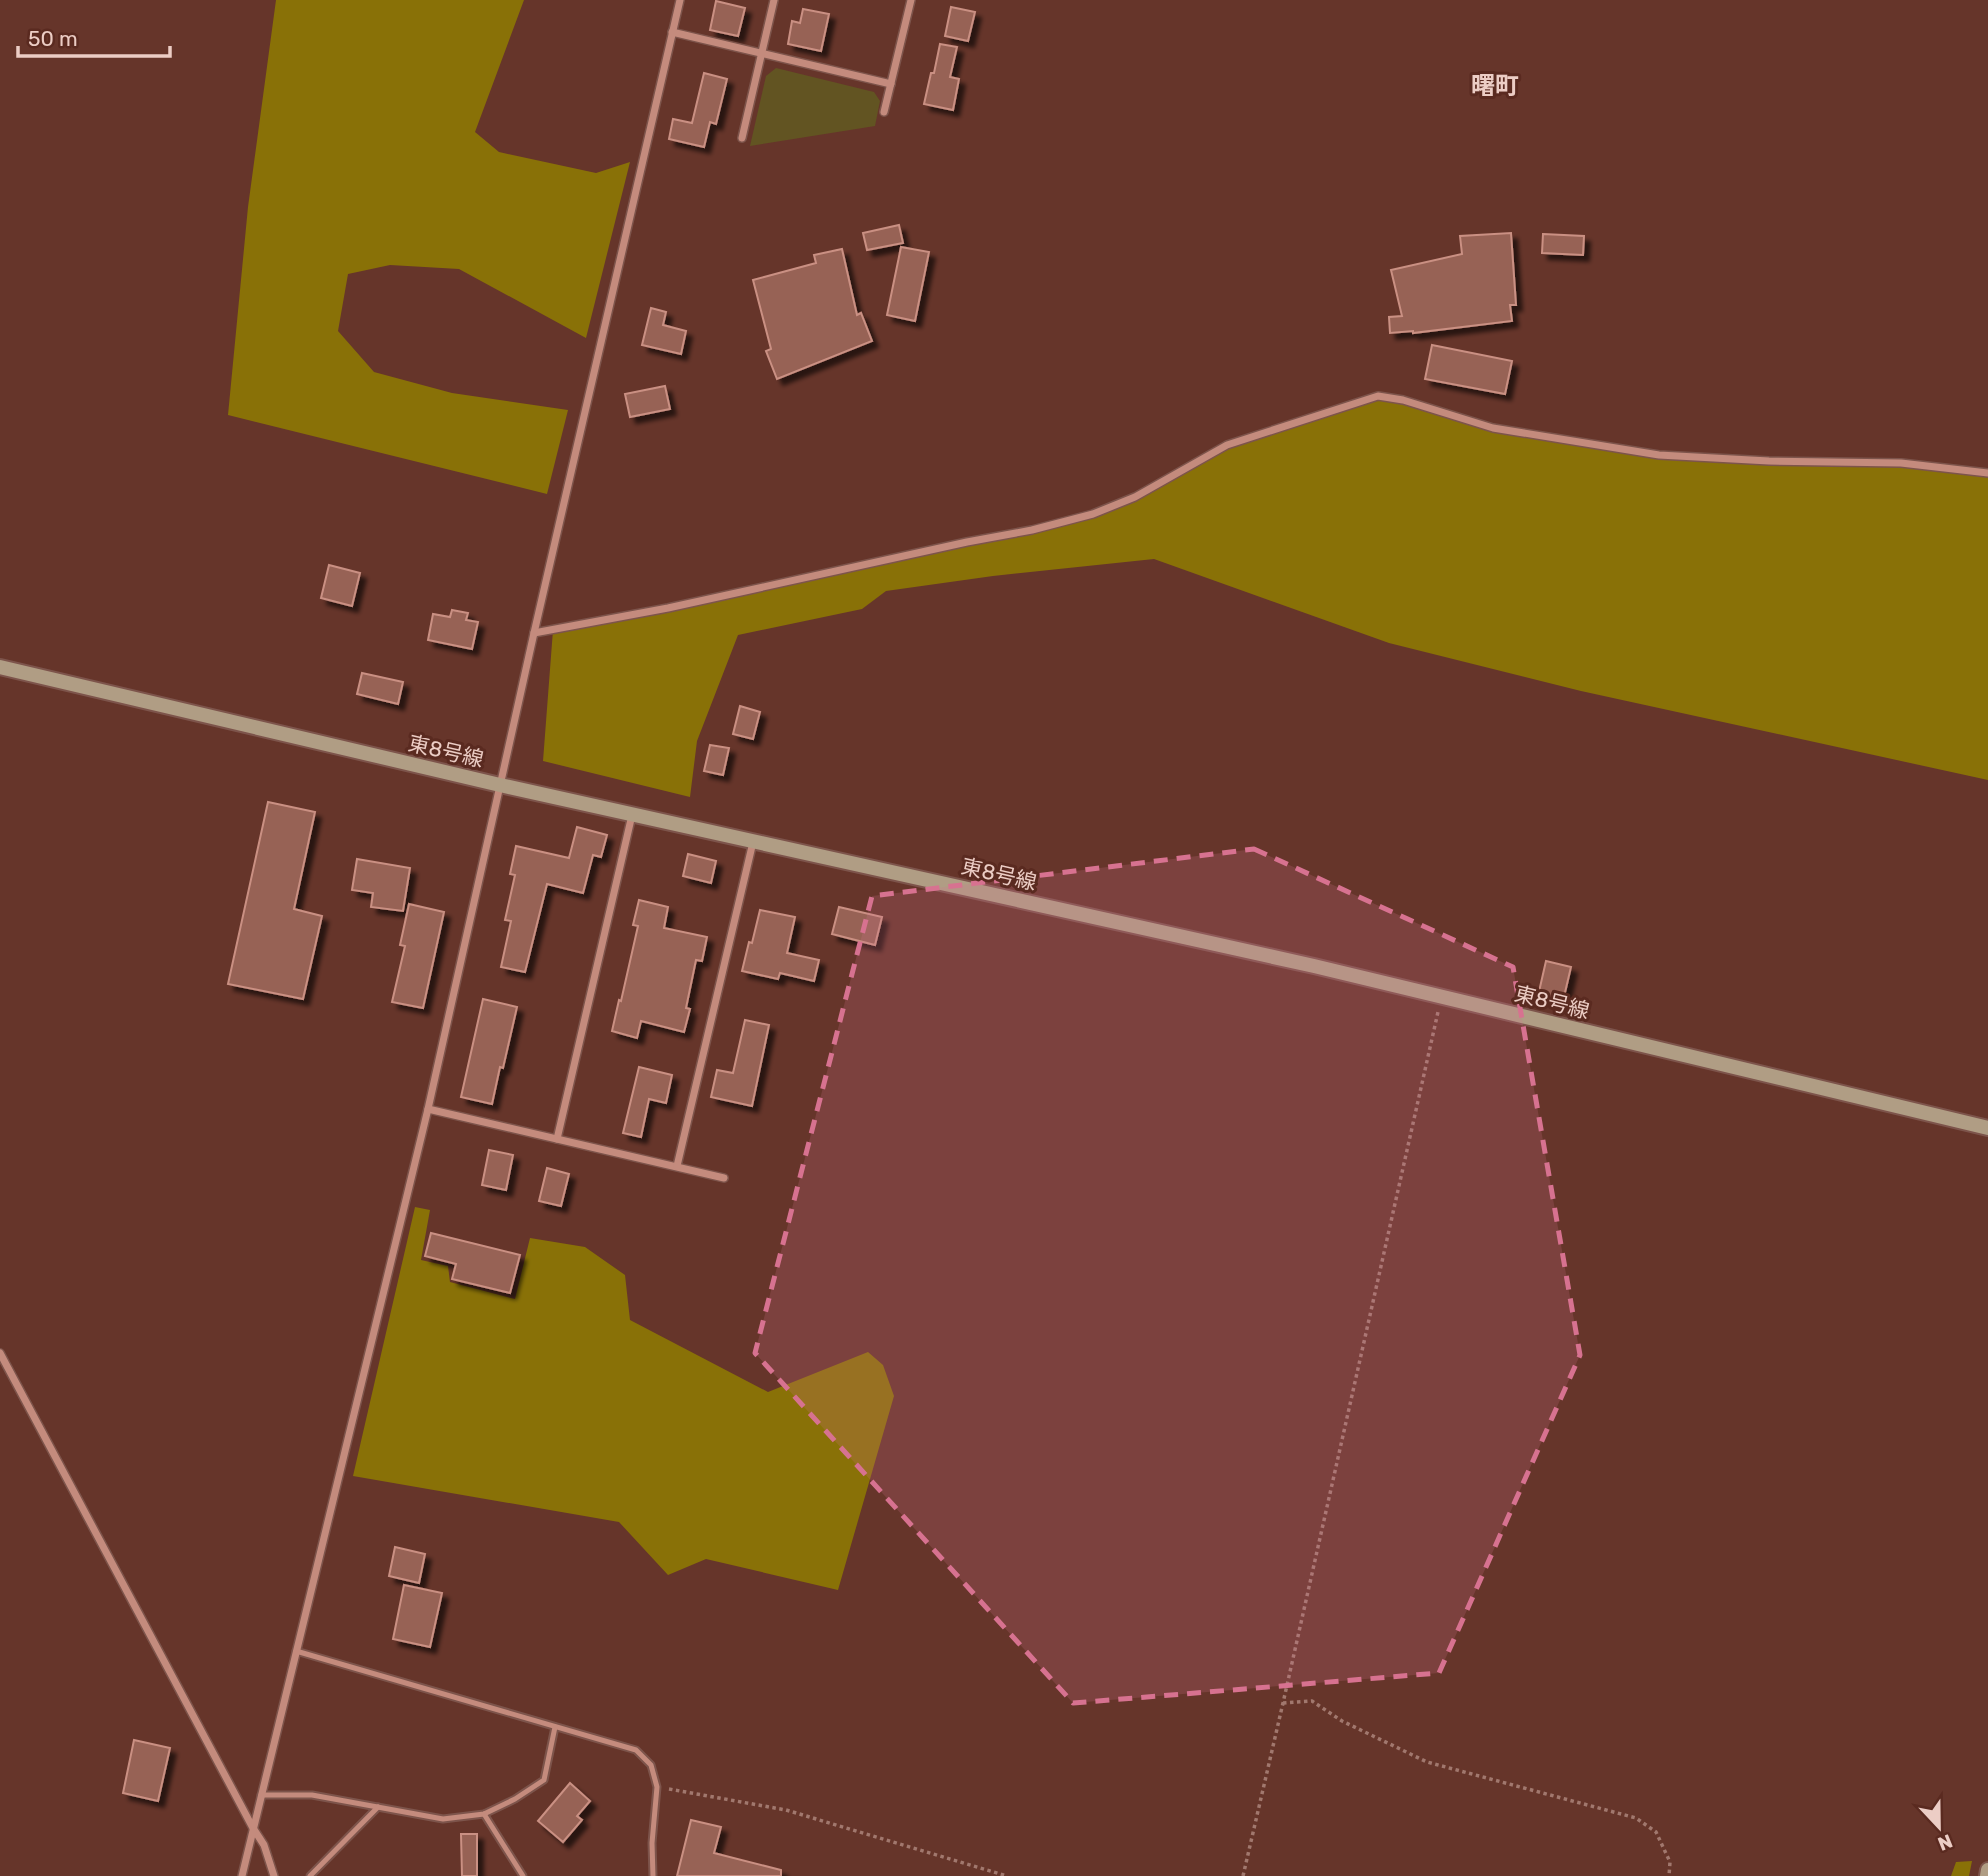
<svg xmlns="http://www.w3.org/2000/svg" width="1988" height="1876" font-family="Rubik,'Noto Sans JP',sans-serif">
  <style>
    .green { fill: #625422 }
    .forest { fill: #897107 }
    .building { fill: #976255; stroke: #ca9083; stroke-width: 2; filter: url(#shadow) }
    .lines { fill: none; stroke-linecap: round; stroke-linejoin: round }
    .lane-casing { stroke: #7d544b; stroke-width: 9 }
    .street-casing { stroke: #7d544b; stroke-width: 10 }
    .secondary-casing { stroke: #7d544b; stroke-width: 18 }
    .path { stroke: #a1786e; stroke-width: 3.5; stroke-dasharray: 3.5 3.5; stroke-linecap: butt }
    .lane { stroke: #c48b7d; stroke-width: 5 }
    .street { stroke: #c48b7d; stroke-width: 7 }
    .secondary { stroke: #b09d84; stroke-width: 14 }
    .marked { fill: #d77290; fill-opacity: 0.2; stroke: #d77290; stroke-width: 5; stroke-dasharray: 14 9; stroke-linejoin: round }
    .labels { text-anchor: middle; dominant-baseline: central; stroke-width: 6; stroke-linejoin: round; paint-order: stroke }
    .street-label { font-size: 21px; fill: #eccdc5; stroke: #5a2a20 }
    .quarter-label { font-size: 24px; font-weight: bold; fill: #eccdc5; stroke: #5a2a20 }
  </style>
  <defs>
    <filter id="shadow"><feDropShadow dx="6" dy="6" stdDeviation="2" flood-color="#0009"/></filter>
  </defs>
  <rect width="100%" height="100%" fill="#66352a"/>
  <path class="green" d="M776,68L874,92L880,101L875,126L750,146L766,76Z"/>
  <g class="forest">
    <path d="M276,0H524L475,132L499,152L596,173L630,162L586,338L459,269L390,265L348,274L338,331L374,372L452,393L568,410L547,494L228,415L248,207Z"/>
    <path d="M1378,396L1493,428L1659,455L1901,463L1988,473V780L1581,691L1389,643L1154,559L993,576L886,591L862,609L738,635L697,741L690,797L543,761L553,630L1032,530L1135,497L1227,445Z"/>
    <path d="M415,1207L430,1210L421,1260L448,1266L450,1282L515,1299L530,1238L585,1247L625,1275L630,1320L768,1392L868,1352L883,1365L894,1396L838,1590L706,1559L668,1575L619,1522L353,1476Z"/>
    <path d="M1972,1861L1969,1876H1951L1956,1862Z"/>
  </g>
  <g class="building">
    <path d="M716,1L745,8L738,36L710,30Z"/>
    <path d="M951,7L975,12L968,41L945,36Z"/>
    <path d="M803,9L829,14L821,51L788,44L792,21L800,23Z"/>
    <path d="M940,44L957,47L950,77L959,79L953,110L924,104L931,73H934Z"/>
    <path d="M704,73L727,79L716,124L710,122L704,147L669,139L673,119L692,123Z"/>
    <path d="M899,225L903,243L867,250L863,233Z"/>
    <path d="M1511,233L1516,305H1510L1512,321L1413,333V331L1390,333L1389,317L1402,316L1391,270L1462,254L1460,236Z"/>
    <path d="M1543,234L1584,236L1583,255L1542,253Z"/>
    <path d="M901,247L929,252L915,321L887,315Z"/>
    <path d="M842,249L857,315L861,313L872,341L777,379L766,351L771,349L753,280L816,263L814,255Z"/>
    <path d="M651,308L666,312L663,325L686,331L681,354L642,345Z"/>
    <path d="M1432,345L1512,361L1505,394L1425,379Z"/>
    <path d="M665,386L670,409L630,417L625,394Z"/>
    <path d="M329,565L360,573L352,606L321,598Z"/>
    <path d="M452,610L468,613L466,620L478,622L472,649L428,640L433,614L450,617Z"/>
    <path d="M362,673L403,682L398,704L357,694Z"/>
    <path d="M740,706L760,712L753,739L733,734Z"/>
    <path d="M710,745L729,748L723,775L704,771Z"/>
    <path d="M268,802L315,812L294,909L322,916L303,999L228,984Z"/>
    <path d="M577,827L607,835L601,857L593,855L583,893L547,884L525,972L501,967L511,921L505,920L515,875L510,874L516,846L569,858Z"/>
    <path d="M688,854L716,861L711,883L683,876Z"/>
    <path d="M357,859L410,868L403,911L371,907L373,893L352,890Z"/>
    <path d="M639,900L668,907L664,928L707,937L702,961L696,960L686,1008L690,1009L684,1032L641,1021L637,1038L612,1031L619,1000L621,1001L638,926L633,925Z"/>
    <path d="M409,904L444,912L423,1008L392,1002L405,946L400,945Z"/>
    <path d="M839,907L882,917L875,945L832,934Z"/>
    <path d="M760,910L795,917L787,953L819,960L814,981L780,973L778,979L742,971L749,942L752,943Z"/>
    <path d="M1546,961L1571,967L1563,1001L1538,996Z"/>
    <path d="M483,999L517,1007L503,1068L500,1067L492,1104L461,1097Z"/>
    <path d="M745,1020L769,1025L752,1106L711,1097L717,1070L733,1073Z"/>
    <path d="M639,1067L672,1075L666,1103L649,1099L641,1137L623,1133Z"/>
    <path d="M489,1150L513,1155L506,1190L482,1185Z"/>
    <path d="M547,1168L569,1174L561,1206L539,1201Z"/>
    <path d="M431,1233L520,1255L510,1293L452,1279L456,1264L425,1256Z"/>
    <path d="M395,1547L425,1554L419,1583L389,1576Z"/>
    <path d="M404,1585L442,1593L430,1647L393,1639Z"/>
    <path d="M134,1740L170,1748L158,1801L123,1793Z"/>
    <path d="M570,1783L590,1801L577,1816L582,1820L563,1842L538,1821Z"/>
    <path d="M691,1820L721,1827L714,1853L781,1870V1876H677Z"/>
    <path d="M461,1834H477V1876H462Z"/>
  </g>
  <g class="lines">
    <defs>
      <g id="lane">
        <path d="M296,1651L636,1750L651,1765L657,1787L652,1843L653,1876"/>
        <path d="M261,1795H312L443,1819L484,1814L515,1799L544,1780L555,1727"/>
        <path d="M484,1814L523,1876"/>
        <path d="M310,1876L378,1807"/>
      </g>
      <g id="street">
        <path d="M672,32L891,84"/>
        <path d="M884,112L911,0"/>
        <path d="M742,138L774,0"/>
        <path d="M534,633L668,608L967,542L1032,530L1093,514L1135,497L1227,445L1378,396L1403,400L1493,428L1659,455L1769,461L1901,463L1988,473"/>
        <path d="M428,1109L724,1178"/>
        <path d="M557,1139L632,815"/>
        <path d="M677,1166L753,842"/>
        <path d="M0,1353L253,1828L264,1845L274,1876"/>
        <path d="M242,1876L428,1109L534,633L680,0"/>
      </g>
      <g id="secondary">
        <path d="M0,667L500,785L1314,966L1988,1128"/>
        <path d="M1987,1876L1988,1870"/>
      </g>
    </defs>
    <use href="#lane" class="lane-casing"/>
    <use href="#street" class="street-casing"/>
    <use href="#secondary" class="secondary-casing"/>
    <g class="path">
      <path d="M1283,1703L1312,1701L1342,1721L1427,1762L1636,1818L1656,1832L1670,1862L1669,1876"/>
      <path d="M669,1789L786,1810L1007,1876"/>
      <path d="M1243,1876L1283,1703L1438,1012"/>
    </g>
    <use href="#lane" class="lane"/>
    <use href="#street" class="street"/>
    <use href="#secondary" class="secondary"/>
  </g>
  <path class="marked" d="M1254,849L1513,967L1580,1355L1439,1673L1073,1703L755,1353L872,896Z"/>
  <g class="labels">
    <g class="street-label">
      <text transform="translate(446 751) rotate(13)">東8号線</text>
      <text transform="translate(999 874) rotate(13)">東8号線</text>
      <text transform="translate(1552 1002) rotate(14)">東8号線</text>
    </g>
    <g class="quarter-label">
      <text x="1495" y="86">曙町</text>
    </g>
  </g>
  <g transform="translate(1939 1827) rotate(158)" stroke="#5a2a20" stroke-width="5" paint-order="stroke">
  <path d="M0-5L12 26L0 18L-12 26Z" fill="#eccdc5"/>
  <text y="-10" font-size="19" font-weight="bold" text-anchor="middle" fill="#eccdc5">N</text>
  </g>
  <path d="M18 46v10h152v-10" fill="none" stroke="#eccdc5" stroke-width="3.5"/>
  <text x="28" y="46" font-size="21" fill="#eccdc5" stroke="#5a2a20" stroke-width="5" paint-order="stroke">50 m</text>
</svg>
